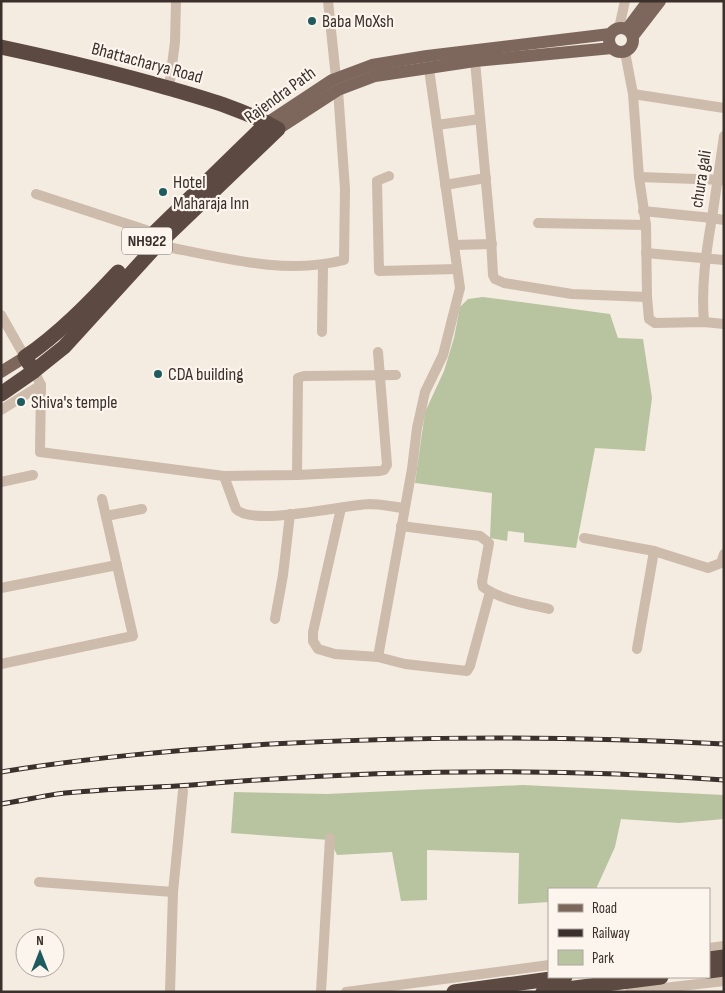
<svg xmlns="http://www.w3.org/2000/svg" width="725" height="993" font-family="'Sofia Sans Condensed',sans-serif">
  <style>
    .green { fill: #b8c4a0 }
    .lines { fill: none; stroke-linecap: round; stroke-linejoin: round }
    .minor { stroke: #cdbbac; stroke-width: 10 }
    .major { stroke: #7d675c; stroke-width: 12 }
    .highway { stroke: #5c4a42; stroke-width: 15 }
    .rail-casing { stroke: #3b302b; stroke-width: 5 }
    .rail { stroke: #fbf5ee; stroke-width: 3; stroke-dasharray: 9; stroke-linecap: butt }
    .highway-bridge { stroke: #5c4a42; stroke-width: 15 }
    .poi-dot { fill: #1f5a5e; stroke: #fbf5ee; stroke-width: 2 }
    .labels { text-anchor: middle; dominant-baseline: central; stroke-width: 4.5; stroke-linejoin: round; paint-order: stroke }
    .shield { fill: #fbf5ee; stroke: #756b66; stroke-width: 1 }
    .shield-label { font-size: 16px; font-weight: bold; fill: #3b302b }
    .poi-label { font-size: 18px; fill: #3b302b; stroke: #fbf5ee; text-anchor: start }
    .street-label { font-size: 18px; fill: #3b302b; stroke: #fbf5ee }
  </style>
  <rect width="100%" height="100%" fill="#f4ebe1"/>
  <g class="green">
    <path d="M483,297L610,314L618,338L643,339L652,398L645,451L595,448L576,548L524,542V533L508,531L507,541L490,538L492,493L415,483L425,412L444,371L454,338L460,307L468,299Z"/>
    <path d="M523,785L724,795V819L679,823L621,819L615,847L596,889H549V902L518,904L519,853L427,850V900L401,901L392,852L337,855L330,840L231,833L234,792L327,794Z"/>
  </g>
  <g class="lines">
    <g class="minor">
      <path d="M328,1L336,78"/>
      <path d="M619,28L625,1"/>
      <path d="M625,52L633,94L639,177L646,225L647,297L649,319L655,323L704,322L724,324"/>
      <path d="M475,61L491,238L493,275L495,279L504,283L572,294L647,297"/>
      <path d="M169,88L175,42L176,1"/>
      <path d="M633,94L724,108"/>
      <path d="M437,125L480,119"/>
      <path d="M389,176L377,181L379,271L457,269"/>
      <path d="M639,177L724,180"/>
      <path d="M445,185L486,178"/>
      <path d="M36,194L155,233"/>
      <path d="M643,211L712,218L724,136"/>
      <path d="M538,223L646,225"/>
      <path d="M147,241L157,245C218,256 283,276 344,260L345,189L338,90"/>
      <path d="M454,245L492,244"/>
      <path d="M646,253L724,260"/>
      <path d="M1,315L25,357"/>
      <path d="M704,322C701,287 706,252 712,218L724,220"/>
      <path d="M322,332L323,265"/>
      <path d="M34,371L41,385L40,452L224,476L236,509C252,527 344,505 369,504C381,504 393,507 404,508"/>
      <path d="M1,410L41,385"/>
      <path d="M297,475L298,378L304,376L396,375"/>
      <path d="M224,476L297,475L380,471L384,470L387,465L378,352"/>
      <path d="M1,482L33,475"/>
      <path d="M341,508L313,632V641L318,649L335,654L378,657L405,664L467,671L470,666L490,592"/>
      <path d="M106,516L142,509"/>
      <path d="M401,526L480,536L489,543L482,582L483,587C501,600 528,604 549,609"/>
      <path d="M584,538L654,551L708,568L721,563L724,554"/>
      <path d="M1,588L117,565"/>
      <path d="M275,619L283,575L290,514"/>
      <path d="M637,649L654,551"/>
      <path d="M378,657L412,469L417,428L425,392L443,355L460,288L428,62"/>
      <path d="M1,664L133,636L102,499"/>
      <path d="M39,882L173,892"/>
      <path d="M709,948L724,946"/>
      <path d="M170,992L173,892L183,791"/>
      <path d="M321,992L330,838"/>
      <path d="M346,992L549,965"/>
      <path d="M630,992L724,981"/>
    </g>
    <g class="major">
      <circle cx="621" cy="40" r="12"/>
      <path d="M627,29L648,1"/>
      <path d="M633,36L660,1"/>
      <path d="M267,123L332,80L372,65L427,56L610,34"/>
      <path d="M278,129L338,90L375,76L475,61L612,48"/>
      <path d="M1,372L25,357"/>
    </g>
    <g class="highway">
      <path d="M1,47C57,59 113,72 168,88C206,99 243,109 278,129L157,245L64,347L34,371L1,394"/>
      <path d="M154,233L267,123"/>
      <path d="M34,371L25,357C59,334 90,302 118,272"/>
      <path d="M709,959L724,957"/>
      <path d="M709,971L724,969"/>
    </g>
    <defs>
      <g id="rail">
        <path d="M1,772C91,757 181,750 271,744C422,736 573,736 724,744"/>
        <path d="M1,804C20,801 38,797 57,794C102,789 147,788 192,785C369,770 547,767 724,780"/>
      </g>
    </defs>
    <use href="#rail" class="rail-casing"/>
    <use href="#rail" class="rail"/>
    <g class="highway-bridge">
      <path d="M454,992L565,977"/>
      <path d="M543,992L661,977"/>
    </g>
  </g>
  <g class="poi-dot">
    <circle cx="312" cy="21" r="5"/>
    <circle cx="163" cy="192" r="5"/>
    <circle cx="158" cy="374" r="5"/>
    <circle cx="21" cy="402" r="5"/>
  </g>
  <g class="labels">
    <rect class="shield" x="122" y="227.5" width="50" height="27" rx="4"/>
    <g class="shield-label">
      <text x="147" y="241">NH922</text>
    </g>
    <g class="poi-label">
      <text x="322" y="21">Baba MoXsh</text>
      <text x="173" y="182">Hotel<tspan x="173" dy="21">Maharaja Inn</tspan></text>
      <text x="168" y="374">CDA building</text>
      <text x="31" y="402">Shiva's temple</text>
    </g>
    <g class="street-label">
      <text transform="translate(147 63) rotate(15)">Bhattacharya Road</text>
      <text transform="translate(280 95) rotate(-36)">Rajendra Path</text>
      <text transform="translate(701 179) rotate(-81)">chura gali</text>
    </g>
  </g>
  <rect width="725" height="993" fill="none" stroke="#3b302b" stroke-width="5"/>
  <rect x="548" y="888" width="162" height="90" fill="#fbf5ee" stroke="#aea6a0"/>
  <rect x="558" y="904" width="25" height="8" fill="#7d675c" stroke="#aea6a0"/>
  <text x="592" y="913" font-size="15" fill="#3b302b">Road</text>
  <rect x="558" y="929" width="25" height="8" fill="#3b302b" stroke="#aea6a0"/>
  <text x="592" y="938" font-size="15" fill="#3b302b">Railway</text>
  <rect x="558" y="950" width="25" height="15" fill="#b8c4a0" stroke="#aea6a0"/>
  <text x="592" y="963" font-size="15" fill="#3b302b">Park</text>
  <g transform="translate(40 953)"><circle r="24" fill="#fbf5ee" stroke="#aea6a0"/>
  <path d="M0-4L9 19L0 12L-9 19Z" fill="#1f5a5e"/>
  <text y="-8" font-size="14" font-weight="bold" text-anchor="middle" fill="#3b302b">N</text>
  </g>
</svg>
